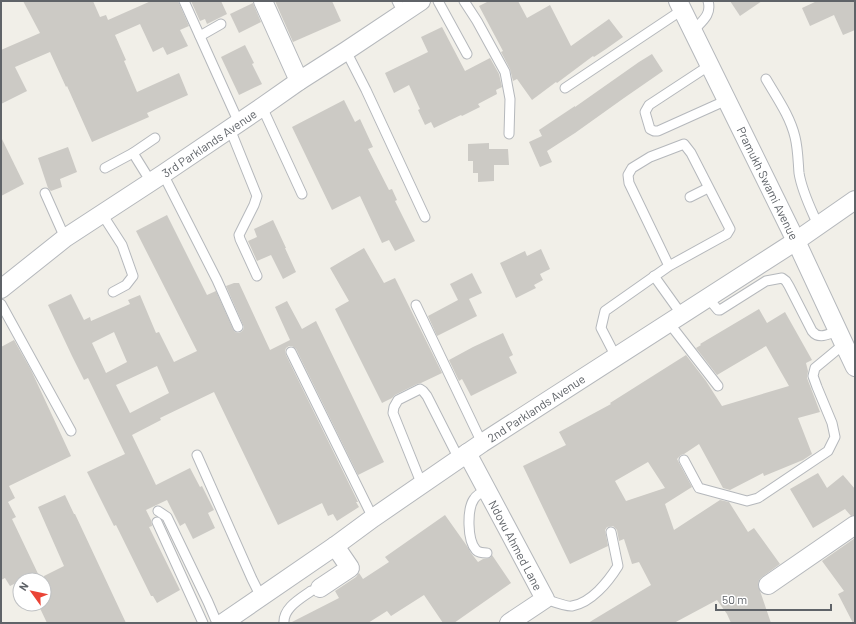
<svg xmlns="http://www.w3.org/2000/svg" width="856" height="624" font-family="Barlow,sans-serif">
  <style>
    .building { fill: #cccac5; fill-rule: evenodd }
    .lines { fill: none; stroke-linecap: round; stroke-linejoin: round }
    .lane-casing { stroke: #b5b8bc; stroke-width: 11 }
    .street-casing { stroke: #b5b8bc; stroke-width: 20 }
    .lane { stroke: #fff; stroke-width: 9 }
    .street { stroke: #fff; stroke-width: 18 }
    .labels { text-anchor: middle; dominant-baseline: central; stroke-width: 4; stroke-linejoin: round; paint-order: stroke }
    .street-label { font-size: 12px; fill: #5f6368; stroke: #fff }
  </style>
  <rect width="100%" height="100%" fill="#f1efe8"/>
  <g class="building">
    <path d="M23,1H93L100,17L106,15L108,20L151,1H178L189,26L180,30L188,46L167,55L163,47L153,52L140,24L115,35L126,60L124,61L137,92L179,73L188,95L147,113L149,117L92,142L67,86L66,87L50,52L15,67L27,91L1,104V50L40,33Z"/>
    <path d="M191,1H221L227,14L207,24L205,19L200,21Z"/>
    <path d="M275,1H332L341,21L293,42Z"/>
    <path d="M489,1H518L527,18L550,5L571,46L609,19L623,37L606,49L594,57L593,56L557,83L556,82L532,100L517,79L513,81L510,69L501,52L503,51L479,6Z"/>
    <path d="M730,1H762L740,16Z"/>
    <path d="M817,1H855V30L843,35L834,15L810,26L802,8Z"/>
    <path d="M253,3L261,22L239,33L230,14Z"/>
    <path d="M442,27L465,71L490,58L499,74L502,87L496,90L497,94L478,104L480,107L462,116L461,115L434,128L431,122L425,125L418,110L420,109L409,85L394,93L385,73L428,52L421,37Z"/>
    <path d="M245,45L254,63L252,64L262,84L239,95L221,57Z"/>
    <path d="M652,54L663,71L624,98L575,133L547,151L552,162L540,167L529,142L542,136L539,130L575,106V107L639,62Z"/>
    <path d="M344,100L355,122L360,119L373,147L368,149L389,190L392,189L397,200L395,201L415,241L395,251L389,240L382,243L360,196L332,210L292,127Z"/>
    <path d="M1,137L24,184L1,196Z"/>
    <path d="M489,143V149H508L509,165H494V181L478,182V173H473V161H468V144Z"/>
    <path d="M68,147L77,172L60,179L62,187L51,191L48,188L38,158Z"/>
    <path d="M167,215L207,295L216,291L233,329L235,332L238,333L241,332L243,330L244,327L226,286L234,283H239L270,350L290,340L275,307L287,301L302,329L316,321L384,462L358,475L296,349L292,346H289L286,348L285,351L286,355L358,502H356L359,507L337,521L333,514L328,516L322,503L278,525L214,392L160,418L161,420L132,435L156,485L190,468L200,487L202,486L214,510L208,513L215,528L193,539L185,523L180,526L167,500L146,510L151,520L152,526L149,527L180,590L157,603L153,596H151L116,525L114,526L87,472L125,454L88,378L84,380L72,356L48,305L71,294L84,320L90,317L91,321L130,304L128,300L140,295L156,333L159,332L174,362L197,351L136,231ZM114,332L127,362L106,373L92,343ZM157,366L169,393L130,413L116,385Z"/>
    <path d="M273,220L286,248H285L296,272L283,279L271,255L257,261L248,241L257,237L254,229Z"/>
    <path d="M364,248L384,283L395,278L442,373L421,383L417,384L395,395L392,398L382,403L335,309L340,306L349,301L330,268Z"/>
    <path d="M541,249L550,269L540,274L543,280L534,285L536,288L516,298L500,263L525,251L527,256Z"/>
    <path d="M472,273L482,293L469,299L477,316L437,336L428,316L458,300L450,284Z"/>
    <path d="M759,309L767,323L785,312L812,360L806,363L808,371L807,378L820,412L798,418L812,454L803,460L764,476L763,473L730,490L723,488L699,444L684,454L681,455L677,459L692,487L665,504L674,530L720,500L729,502L748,532L754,528L780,564L762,577L759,580L758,585L771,623H731L727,614L717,600L674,623H588L651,585L639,562L632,564L624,539L619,541L617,530L613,526L607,527L605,530L608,546L570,564L523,466L566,445L559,432L611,404L610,403L686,355L706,381L722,406L789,386L766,346L717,375L696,348L701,345L700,344ZM648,462L665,488L626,501L615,481Z"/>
    <path d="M503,333L513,355L509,357L517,373L471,396L462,379L459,381L449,360L473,347Z"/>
    <path d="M14,340L31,370L71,456L9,486L15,498L8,502L16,517L12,519L41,580H27L26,579L20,580V581L10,586L5,578L1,580V347Z"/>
    <path d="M818,473L827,488L843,475L855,489V515L851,516L845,509L813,528L790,489Z"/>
    <path d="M65,495L74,514H75L126,623H47L38,604H44V576L64,566L38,507Z"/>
    <path d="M445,515L467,546L471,553L478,562L483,559L490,558L492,555L511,583L454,623H443L424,595L391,616L387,611L368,623H290L339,598L335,591L356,577L359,573L363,579L389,562L385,557Z"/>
    <path d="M855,538V623H853L838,594L844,591L822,561Z"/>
  </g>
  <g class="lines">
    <defs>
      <g id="lane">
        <path d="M184,1L239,123"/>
        <path d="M397,1L403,13"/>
        <path d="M438,1L467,54"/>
        <path d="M464,1L477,21L505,72L510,99L509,134"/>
        <path d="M693,31C702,21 712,15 708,1"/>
        <path d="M200,36L221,24"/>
        <path d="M346,51L366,90L425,217"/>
        <path d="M710,65L649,105L645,112L650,129L654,131H658L727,100"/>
        <path d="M766,79C777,98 790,116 795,137C798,149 798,161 799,173C802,192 811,209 818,225"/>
        <path d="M565,88L682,10"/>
        <path d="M262,107L302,194"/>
        <path d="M230,129L257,196L254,205L239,235L240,239L257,276"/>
        <path d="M105,168L133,153"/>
        <path d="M163,174L217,280L238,327"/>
        <path d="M151,182L133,153L155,138"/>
        <path d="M45,193L65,238"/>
        <path d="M690,197L708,188"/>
        <path d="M102,214L122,245L133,276L126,285L113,292"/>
        <path d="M654,276L682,315"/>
        <path d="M708,298L718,310H720L766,281L782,278L786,281L789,286L812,331C819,340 828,334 838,331"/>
        <path d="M1,304L71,431"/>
        <path d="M416,305L482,443"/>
        <path d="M669,323L718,386"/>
        <path d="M291,352L373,518"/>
        <path d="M616,357L601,328L605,311L669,266L727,234L730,229L691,153L684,144L650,157L632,168L628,175L629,183L669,266"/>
        <path d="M197,455L252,579L261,597"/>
        <path d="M684,460L699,488L747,501L758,498L828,451L835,437L832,423L817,387L813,376L815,368L844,344"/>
        <path d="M422,485L393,413L394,407L398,400L420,389L423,391L427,396L459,459"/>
        <path d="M487,490C482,492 477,494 474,499C467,509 467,540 476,550C479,553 483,553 487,553"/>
        <path d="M158,511L167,517L208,602L217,623"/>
        <path d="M157,522L203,623"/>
        <path d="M545,599C551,601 567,607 572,606C591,603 608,582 618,566L611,532"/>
        <path d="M284,623C283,608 300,599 311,591"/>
      </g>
      <g id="street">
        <path d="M263,1L299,81"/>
        <path d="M678,1L796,241L844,344L855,367"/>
        <path d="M1,289L65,238L163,174L262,107L299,81L346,51L421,1"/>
        <path d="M467,453L545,599L509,623"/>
        <path d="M768,585L855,525"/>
        <path d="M320,588L350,568L335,546"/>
        <path d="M223,623L335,546L373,518L482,443L796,241L855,200"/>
      </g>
    </defs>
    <use href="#lane" class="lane-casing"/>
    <use href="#street" class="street-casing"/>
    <use href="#lane" class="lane"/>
    <use href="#street" class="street"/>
  </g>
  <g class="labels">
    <g class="street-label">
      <text transform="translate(209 143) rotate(-34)">3rd Parklands Avenue</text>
      <text transform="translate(768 183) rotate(64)">Pramukh Swami Avenue</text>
      <text transform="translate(536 408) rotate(-33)">2nd Parklands Avenue</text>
      <text transform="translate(516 545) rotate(62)">Ndovu Ahmed Lane</text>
    </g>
  </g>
  <rect width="856" height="624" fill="none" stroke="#5f6368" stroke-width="4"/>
  <g transform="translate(32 592) rotate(303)"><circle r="19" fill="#ffffff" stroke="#bfc1c3"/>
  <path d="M0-3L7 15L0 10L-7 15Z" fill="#ea4335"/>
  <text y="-6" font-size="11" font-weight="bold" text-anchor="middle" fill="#5f6368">N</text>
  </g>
  <path d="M716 604v6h115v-6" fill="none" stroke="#5f6368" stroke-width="2"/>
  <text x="722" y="604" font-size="12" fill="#5f6368" stroke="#ffffff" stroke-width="3" paint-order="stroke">50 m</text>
</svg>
